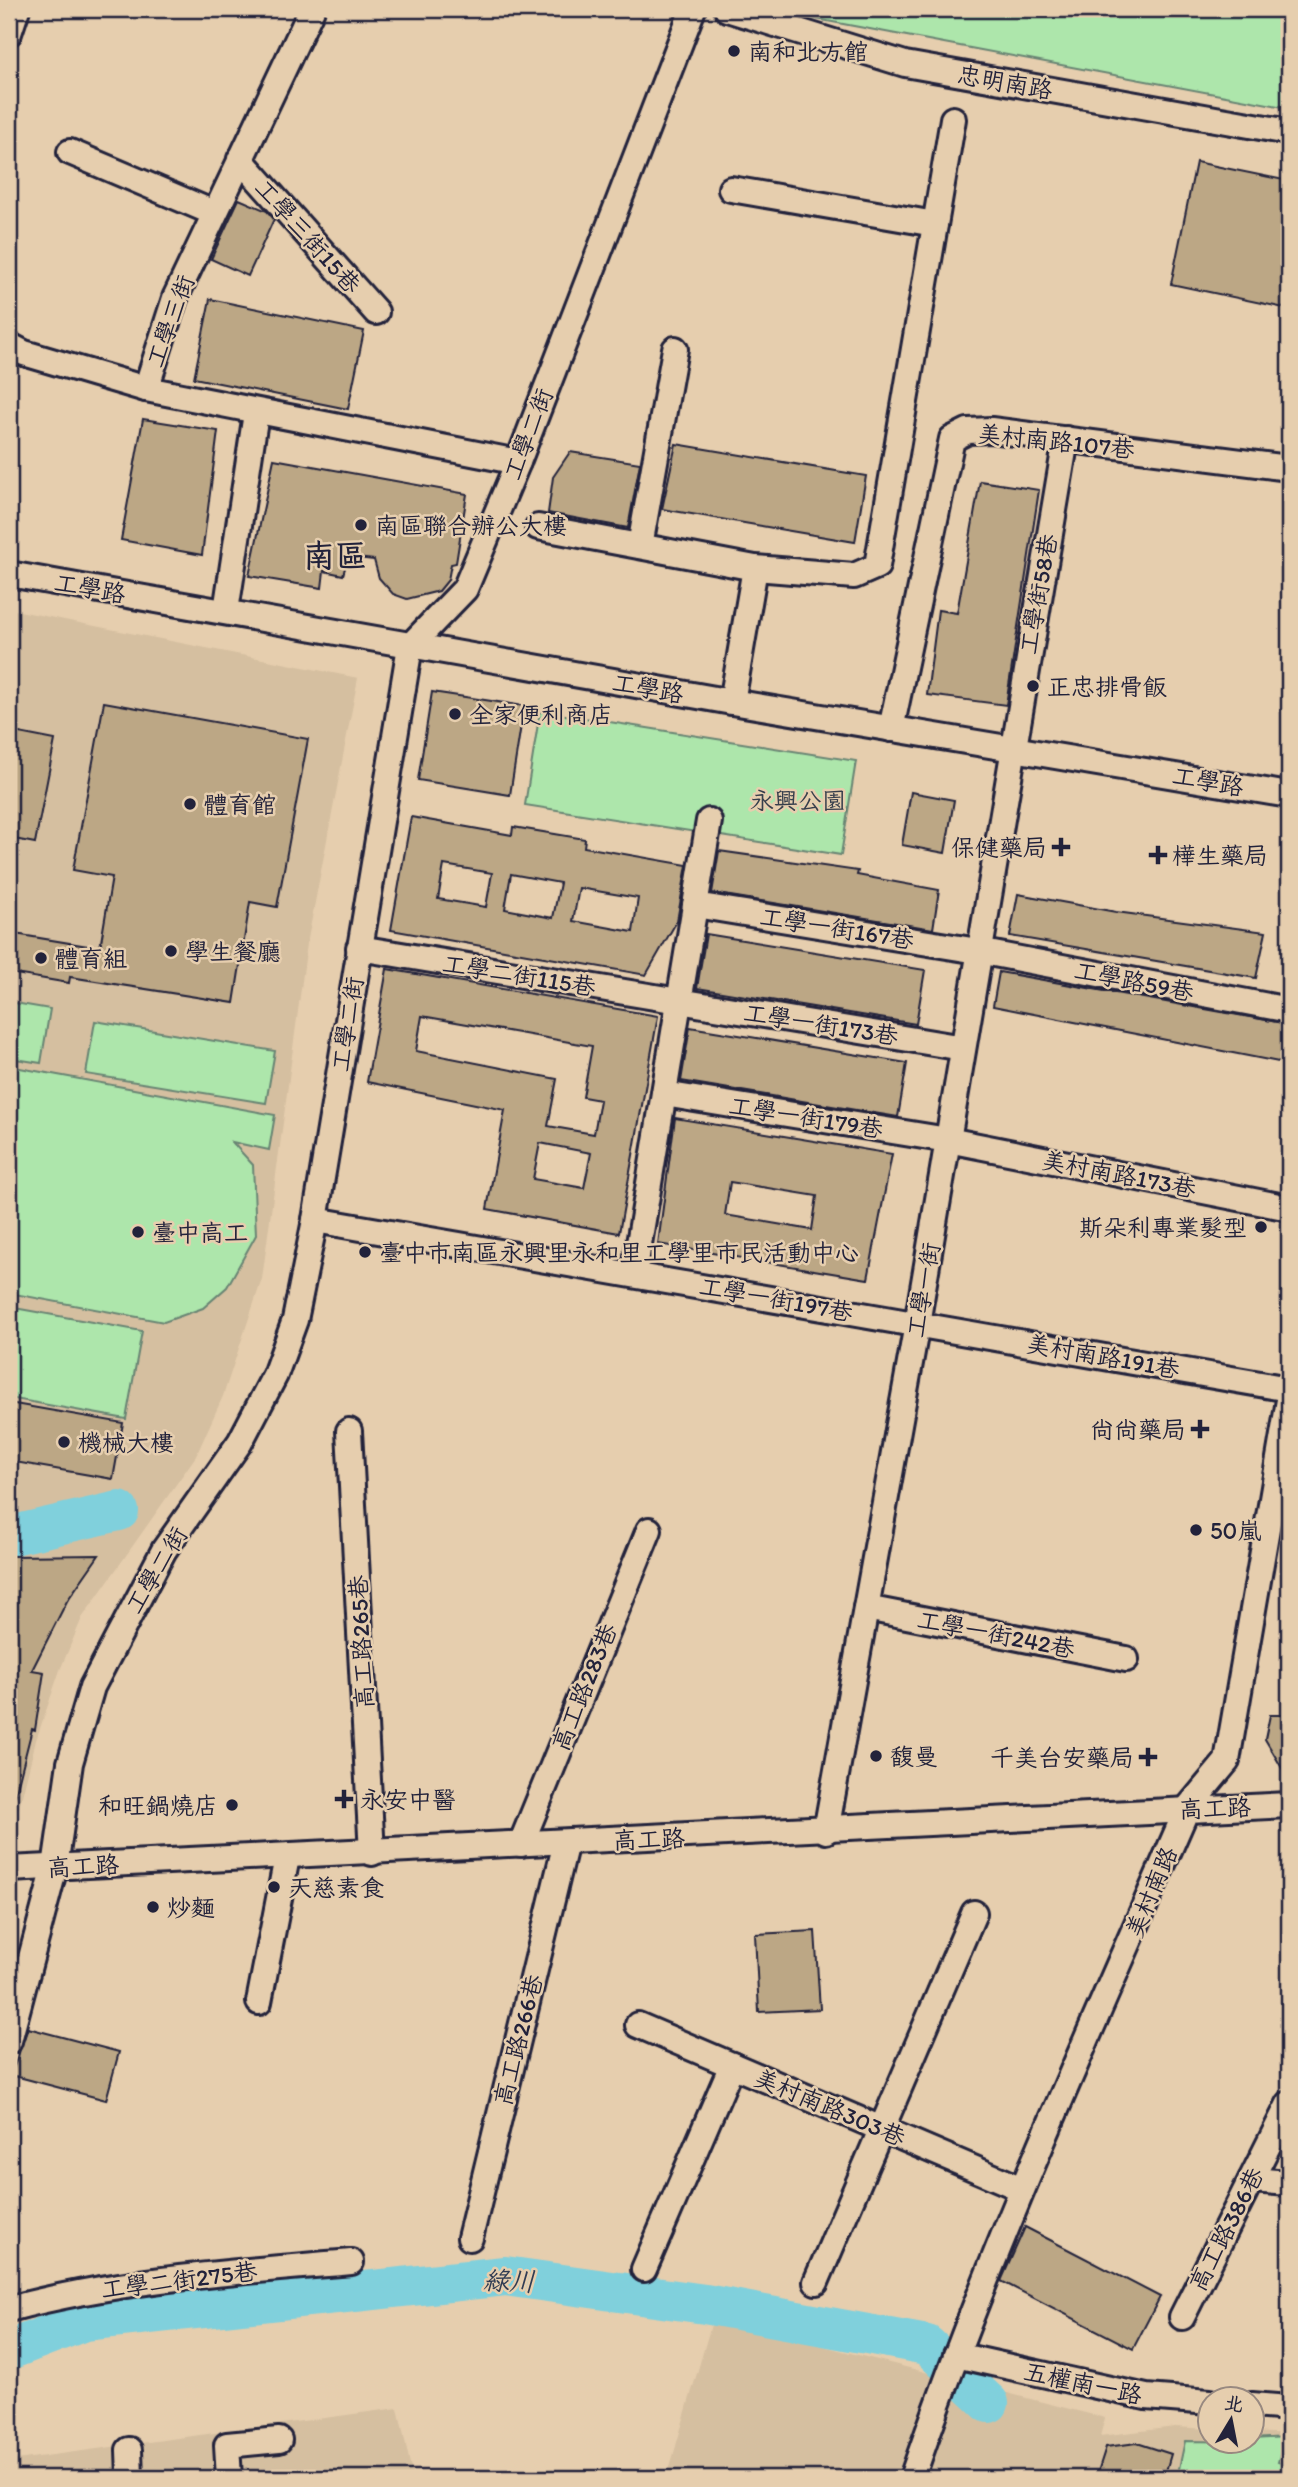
<svg xmlns="http://www.w3.org/2000/svg" width="1298" height="2487" font-family="Itim,'LXGW WenKai TC',sans-serif">
  <style>
    .built { fill: #d5bfa0 }
    .green { fill: #ade6ab; stroke: #688473; stroke-width: 2 }
    .lines { fill: none; stroke-linecap: round; stroke-linejoin: round }
    .river { stroke: #80d0dc; stroke-width: 40 }
    .building { fill: #bca785; stroke: #22223b; stroke-width: 2; fill-rule: evenodd }
    .minor-casing { stroke: #22223b; stroke-width: 30 }
    .minor { stroke: #e6ceae; stroke-width: 24 }
    .poi-dot { fill: #22223b; stroke: #e6ceae; stroke-width: 2.5 }
    .labels { text-anchor: middle; dominant-baseline: central; stroke-width: 5; stroke-linejoin: round; paint-order: stroke }
    .poi-label { font-size: 24px; fill: #22223b; stroke: #e6ceae; text-anchor: start }
    .street-label { font-size: 24px; fill: #22223b; stroke: #e6ceae }
    .park-label { font-size: 24px; fill: #373f4c; stroke: #e6ceae }
    .water-label { font-size: 26px; font-style: italic; fill: #303c53; stroke: #e6ceae }
    .district-label { font-size: 32px; font-weight: bold; fill: #22223b; stroke: #e6ceae }
  </style>
  <rect width="100%" height="100%" fill="#e6ceae"/>
  <filter id="ink" filterUnits="userSpaceOnUse"><feTurbulence type="fractalNoise" baseFrequency=".0143" numOctaves="2"/><feDisplacementMap in="SourceGraphic" scale="14" xChannelSelector="R" yChannelSelector="G"/><feConvolveMatrix kernelMatrix="1 2 1 2 8 2 1 2 1" color-interpolation-filters="sRGB"/></filter>
  <g filter="url(#ink)">
    <g class="built">
      <path d="M9,609L358,678L307,944L262,1279L223,1396L196,1456L82,1618L60,1670L36,1740L19,1808L9,1809Z"/>
      <path d="M713,2318L1105,2418L1100,2436L1175,2427L1210,2429V2442H1252L1253,2432L1289,2434V2478H664L669,2470Z"/>
      <path d="M398,2408L413,2478H9V2461Z"/>
    </g>
    <g class="green">
      <path d="M781,9H1261L1289,14V108L785,13Z"/>
      <path d="M540,711L856,761L841,855L525,805Z"/>
      <path d="M9,1002L50,1009L41,1063L9,1058Z"/>
      <path d="M95,1021L275,1051L266,1103L86,1074Z"/>
      <path d="M9,1066L275,1115L269,1150L232,1142L253,1165L256,1235L227,1287L203,1308L164,1322L9,1293Z"/>
      <path d="M9,1307L142,1331L126,1419L9,1398Z"/>
      <path d="M1285,2437L1278,2462L1289,2465V2478H1177L1185,2441L1252,2442L1253,2439Z"/>
    </g>
    <g class="lines">
      <g class="river">
        <path d="M9,1536L119,1511"/>
        <path d="M9,2350L84,2321L505,2276L705,2304L927,2345L989,2403"/>
      </g>
    </g>
    <g class="building">
      <path d="M1196,162L1289,181V309L1171,284Z"/>
      <path d="M239,199L267,211L274,219L248,276L211,259Z"/>
      <path d="M210,299L364,331L348,409L194,378Z"/>
      <path d="M143,419L218,431L202,555L121,540Z"/>
      <path d="M676,444L866,476L855,542L662,509Z"/>
      <path d="M570,452L640,463L628,528L548,513L553,477Z"/>
      <path d="M274,459L467,494L456,563L451,564L448,580L439,591L407,599L393,594L379,578L374,560L348,557L343,575L324,571L322,588L249,576Z"/>
      <path d="M980,481L1039,490L1006,705L927,695L938,610L957,613Z"/>
      <path d="M432,692L524,706L510,795L418,780Z"/>
      <path d="M104,702L308,739L277,907L250,902L234,1003L70,977L69,983L9,973V933L100,948L112,877L73,870Z"/>
      <path d="M9,731L55,740L35,843L9,838Z"/>
      <path d="M911,792L954,800L945,853L902,845Z"/>
      <path d="M411,817L512,835L513,827L585,839L584,847L687,865L677,921L646,975L391,930ZM444,865L492,873L486,907L438,899ZM511,874L560,883L553,918L505,909ZM579,888L638,898L633,932L573,921Z"/>
      <path d="M719,851L858,871L857,875L939,890L933,929L712,893Z"/>
      <path d="M1018,894L1116,912L1266,932L1256,978L1010,936Z"/>
      <path d="M706,934L925,970L916,1024L697,988Z"/>
      <path d="M387,969L658,1016L619,1233L487,1209L505,1110L367,1082ZM422,1016L592,1046L583,1097L600,1100L594,1134L548,1126L557,1079L416,1051ZM540,1143L591,1153L584,1188L533,1179Z"/>
      <path d="M999,972L1289,1024V1064L993,1006Z"/>
      <path d="M690,1027L907,1063L898,1117L681,1081Z"/>
      <path d="M675,1118L892,1154L868,1279L658,1244ZM730,1182L817,1196L812,1230L725,1215Z"/>
      <path d="M9,1403L123,1423L113,1479L9,1461Z"/>
      <path d="M99,1555L67,1601L32,1670L44,1672L35,1730L32,1729L15,1796L9,1795V1556Z"/>
      <path d="M1270,1715H1287L1289,1780L1265,1739Z"/>
      <path d="M815,1931L820,2009L759,2012L755,1934Z"/>
      <path d="M28,2028L119,2052L106,2100L11,2075Z"/>
      <path d="M1025,2227L1160,2297L1133,2349L1001,2281Z"/>
      <path d="M1137,2443L1171,2454L1164,2478H1096L1106,2447Z"/>
    </g>
    <g class="lines">
      <defs>
        <g id="minor">
          <path d="M312,9L175,298L146,389L518,462"/>
          <path d="M727,9L905,64L1289,132"/>
          <path d="M9,33L17,9"/>
          <path d="M70,152L214,213"/>
          <path d="M240,159L376,312"/>
          <path d="M731,189L935,224"/>
          <path d="M9,345L24,353L146,389"/>
          <path d="M538,527L755,568L854,576L877,566L953,119"/>
          <path d="M640,546L675,349"/>
          <path d="M9,574L732,702L1289,795"/>
          <path d="M226,611L256,413"/>
          <path d="M732,702L755,568"/>
          <path d="M891,729L952,439L968,431L991,430L1289,468"/>
          <path d="M695,905L978,951L1289,1010"/>
          <path d="M359,948L963,1048"/>
          <path d="M664,1094L948,1140L1289,1208"/>
          <path d="M315,1220L1289,1389"/>
          <path d="M634,1274L709,821"/>
          <path d="M349,1431L372,1853"/>
          <path d="M866,1608L1126,1659"/>
          <path d="M826,1831L917,1324L1066,439"/>
          <path d="M521,1844L649,1530"/>
          <path d="M9,1869L1289,1805"/>
          <path d="M259,2002L287,1857"/>
          <path d="M638,2025L1022,2189"/>
          <path d="M9,2041L55,1867L70,1763L92,1687L164,1550L240,1442L275,1375L295,1320L315,1220L410,646L465,589L518,462L693,9"/>
          <path d="M1251,2180L1289,2183"/>
          <path d="M470,2238L566,1842"/>
          <path d="M644,2269L732,2065"/>
          <path d="M816,2282L974,1913"/>
          <path d="M9,2309C120,2279 236,2272 351,2262"/>
          <path d="M1182,2317L1289,2104"/>
          <path d="M956,2355L1146,2397L1210,2402"/>
          <path d="M1252,2405L1289,2408"/>
          <path d="M129,2450L130,2478"/>
          <path d="M229,2478L227,2445L279,2440"/>
          <path d="M912,2478C990,2250 1091,2030 1187,1809L1227,1761L1289,1400"/>
        </g>
      </defs>
      <use href="#minor" class="minor-casing"/>
      <use href="#minor" class="minor"/>
    </g>
  </g>
  <g class="poi-dot">
    <circle cx="734" cy="51" r="7"/>
    <circle cx="361" cy="525" r="7"/>
    <circle cx="1033" cy="686" r="7"/>
    <circle cx="455" cy="714" r="7"/>
    <circle cx="190" cy="804" r="7"/>
    <path d="M1057.5 836.5h7v7h7v7h-7v7h-7v-7h-7v-7h7z"/>
    <path d="M1154.5 844.5h7v7h7v7h-7v7h-7v-7h-7v-7h7z"/>
    <circle cx="171" cy="951" r="7"/>
    <circle cx="41" cy="958" r="7"/>
    <circle cx="1261" cy="1227" r="7"/>
    <circle cx="138" cy="1232" r="7"/>
    <circle cx="365" cy="1252" r="7"/>
    <path d="M1196.5 1418.5h7v7h7v7h-7v7h-7v-7h-7v-7h7z"/>
    <circle cx="64" cy="1442" r="7"/>
    <circle cx="1196" cy="1530" r="7"/>
    <circle cx="876" cy="1756" r="7"/>
    <path d="M1144.5 1746.5h7v7h7v7h-7v7h-7v-7h-7v-7h7z"/>
    <path d="M340.5 1788.5h7v7h7v7h-7v7h-7v-7h-7v-7h7z"/>
    <circle cx="232" cy="1805" r="7"/>
    <circle cx="274" cy="1887" r="7"/>
    <circle cx="153" cy="1907" r="7"/>
  </g>
  <g class="labels">
    <g class="poi-label">
      <text x="748" y="51">南和北方館</text>
      <text x="375" y="525">南區聯合辦公大樓</text>
      <text x="1047" y="686">正忠排骨飯</text>
      <text x="469" y="714">全家便利商店</text>
      <text x="204" y="804">體育館</text>
      <text x="1047" y="847" text-anchor="end">保健藥局</text>
      <text x="1172" y="855">樺生藥局</text>
      <text x="185" y="951">學生餐廳</text>
      <text x="55" y="958">體育組</text>
      <text x="1247" y="1227" text-anchor="end">斯朵利專業髮型</text>
      <text x="152" y="1232">臺中高工</text>
      <text x="379" y="1252">臺中市南區永興里永和里工學里市民活動中心</text>
      <text x="1186" y="1429" text-anchor="end">尚尚藥局</text>
      <text x="78" y="1442">機械大樓</text>
      <text x="1210" y="1530">50嵐</text>
      <text x="890" y="1756">馥曼</text>
      <text x="1134" y="1757" text-anchor="end">千美台安藥局</text>
      <text x="360" y="1799">永安中醫</text>
      <text x="218" y="1805" text-anchor="end">和旺鍋燒店</text>
      <text x="288" y="1887">天慈素食</text>
      <text x="167" y="1907">炒麵</text>
    </g>
    <g class="street-label">
      <text transform="translate(1005 82) rotate(10)">忠明南路</text>
      <text transform="translate(308 236) rotate(48)">工學三街15巷</text>
      <text transform="translate(170 321) rotate(-70)">工學三街</text>
      <text transform="translate(528 434) rotate(-69)">工學二街</text>
      <text transform="translate(1056 441) rotate(6)">美村南路107巷</text>
      <text transform="translate(90 588) rotate(10)">工學路</text>
      <text transform="translate(1038 594) rotate(-80)">工學街58巷</text>
      <text transform="translate(648 688) rotate(10)">工學路</text>
      <text transform="translate(1208 781) rotate(10)">工學路</text>
      <text transform="translate(837 928) rotate(9)">工學一街167巷</text>
      <text transform="translate(519 975) rotate(9)">工學二街115巷</text>
      <text transform="translate(1134 981) rotate(11)">工學路59巷</text>
      <text transform="translate(347 1024) rotate(-81)">工學二街</text>
      <text transform="translate(821 1024) rotate(9)">工學一街173巷</text>
      <text transform="translate(806 1117) rotate(9)">工學一街179巷</text>
      <text transform="translate(1119 1174) rotate(11)">美村南路173巷</text>
      <text transform="translate(923 1290) rotate(-80)">工學一街</text>
      <text transform="translate(776 1299) rotate(10)">工學一街197巷</text>
      <text transform="translate(1103 1356) rotate(10)">美村南路191巷</text>
      <text transform="translate(156 1570) rotate(-59)">工學二街</text>
      <text transform="translate(996 1634) rotate(11)">工學一街242巷</text>
      <text transform="translate(361 1642) rotate(-93)">高工路265巷</text>
      <text transform="translate(584 1687) rotate(-68)">高工路283巷</text>
      <text transform="translate(1215 1808) rotate(-2)">高工路</text>
      <text transform="translate(649 1839) rotate(-2)">高工路</text>
      <text transform="translate(83 1866) rotate(-3)">高工路</text>
      <text transform="translate(1151 1892) rotate(-67)">美村南路</text>
      <text transform="translate(518 2040) rotate(-76)">高工路266巷</text>
      <text transform="translate(830 2107) rotate(23)">美村南路303巷</text>
      <text transform="translate(1226 2229) rotate(-63)">高工路386巷</text>
      <text transform="translate(179 2280) rotate(-7)">工學二街275巷</text>
      <text transform="translate(1083 2383) rotate(12)">五權南一路</text>
    </g>
    <g class="park-label">
      <text x="798" y="800">永興公園</text>
    </g>
    <g class="water-label">
      <text transform="translate(509 2281) rotate(2)">綠川</text>
    </g>
    <g class="district-label">
      <text x="335" y="556">南區</text>
    </g>
  </g>
  <rect width="1298" height="2487" fill="none" stroke="#e6ceae" stroke-width="35"/>
  <rect x="18" y="18" width="1263" height="2452" fill="none" stroke="#22223b" stroke-width="2.5" filter="url(#ink)"/>
  <g transform="translate(1231 2420) rotate(10)"><circle r="33" fill="#e6ceae" stroke="#988980" stroke-width="2"/>
  <path d="M0-5L12 26L0 18L-12 26Z" fill="#22223b"/>
  <text y="-10" font-size="19" font-weight="bold" text-anchor="middle" fill="#22223b">北</text>
  </g>
</svg>
